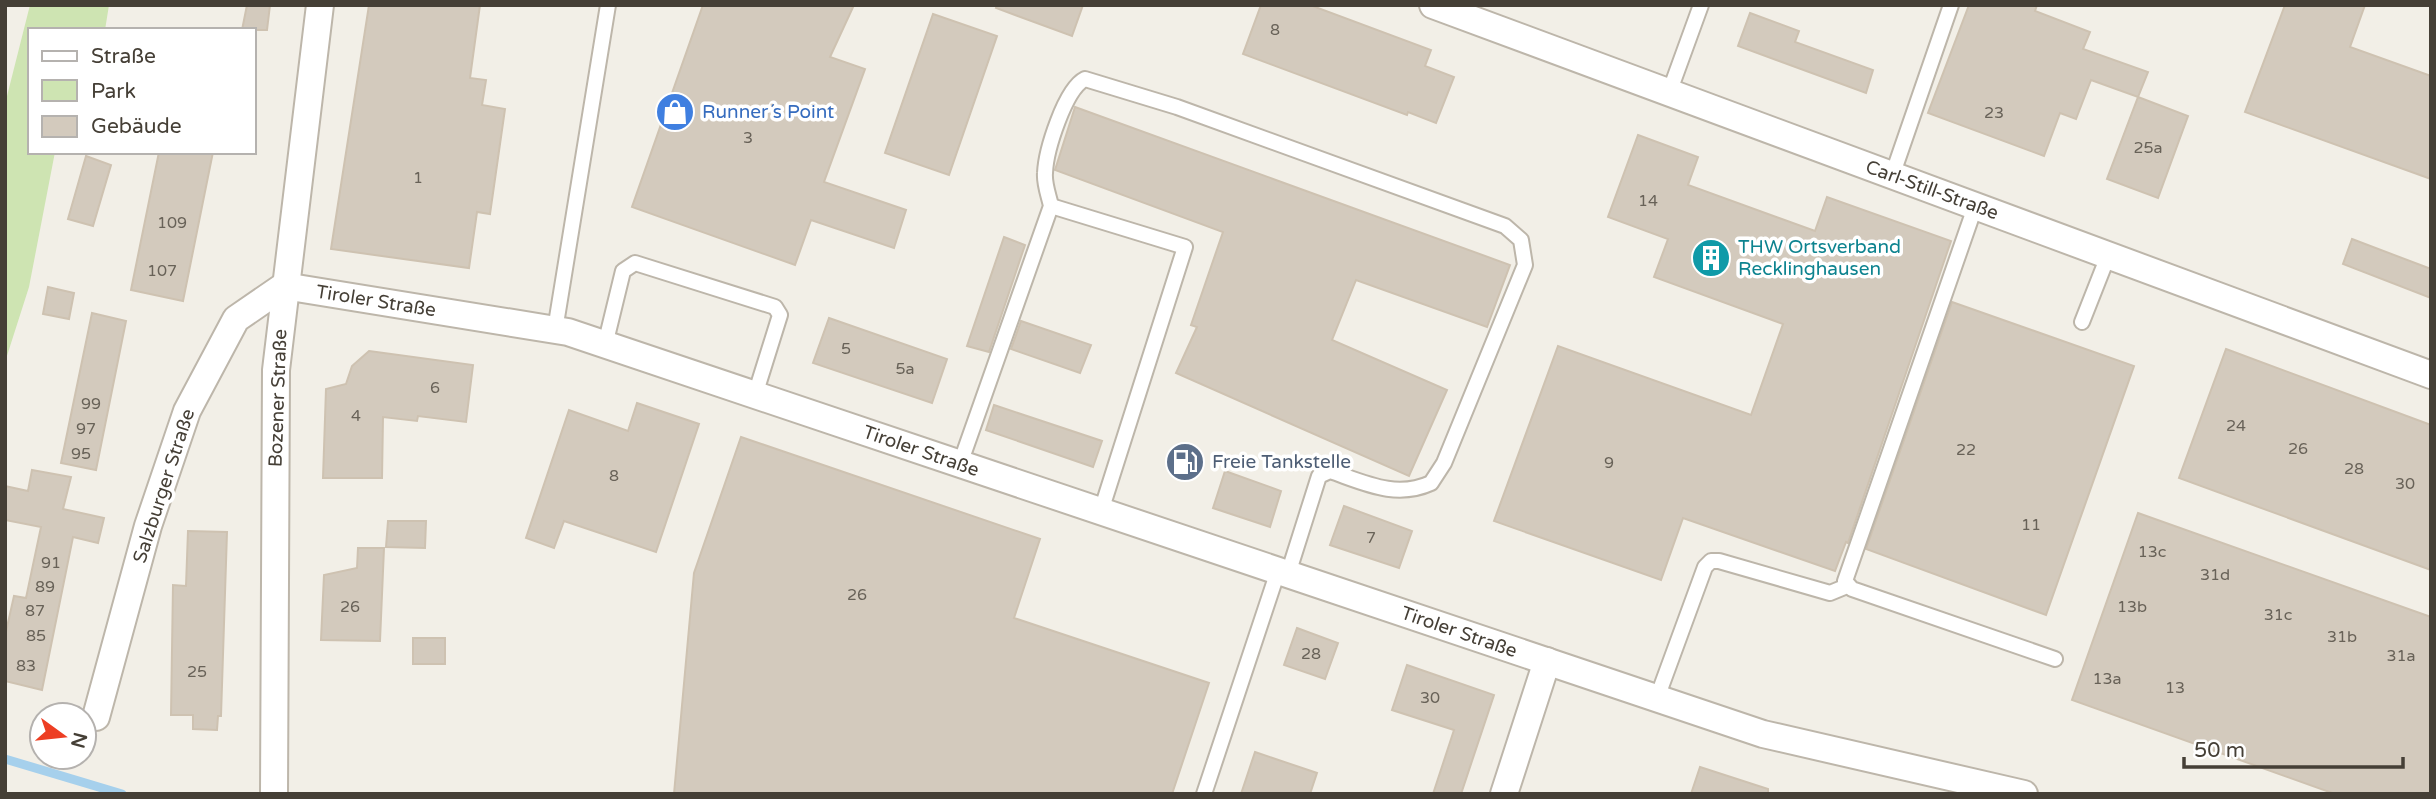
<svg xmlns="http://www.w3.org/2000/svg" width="2436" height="799" font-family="'Varela Round',sans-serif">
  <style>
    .green { fill: #cee4b2 }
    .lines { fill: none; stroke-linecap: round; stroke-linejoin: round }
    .stream { stroke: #a6d0ec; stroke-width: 9 }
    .building { fill: #d3cabd; stroke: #cec2b1; stroke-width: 2 }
    .lane-casing { stroke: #bdb6aa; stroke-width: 18 }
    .street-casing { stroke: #bdb6aa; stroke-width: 30 }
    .lane { stroke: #fff; stroke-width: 14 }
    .street { stroke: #fff; stroke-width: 26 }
    .labels { text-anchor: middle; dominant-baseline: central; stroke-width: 7; stroke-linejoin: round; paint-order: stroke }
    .number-label { font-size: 16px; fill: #686258 }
    .shop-label { font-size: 19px; fill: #366cbe; stroke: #fff; text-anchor: start }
    .street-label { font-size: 19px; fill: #453f36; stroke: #fff }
    .culture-label { font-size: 19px; fill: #0d838f; stroke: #fff; text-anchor: start }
    .service-label { font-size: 19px; fill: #4e5e75; stroke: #fff; text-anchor: start }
  </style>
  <rect width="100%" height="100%" fill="#f2efe7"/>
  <path class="green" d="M30,5H109L105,30H30V152H55L29,287L5,362V104Z"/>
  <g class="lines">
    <path class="stream" d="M5,759L122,794"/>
  </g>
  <g class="building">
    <path d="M247,5H270L267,30H242Z"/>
    <path d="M369,5H480L470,78L486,80L482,105L505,109L490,214L477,212L469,268L331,249Z"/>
    <path d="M703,5H854L830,57L865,69L824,182L906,210L894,248L811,220L795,265L632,207Z"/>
    <path d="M997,5H1083L1072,36L996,8Z"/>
    <path d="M1261,5H1310L1431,50L1425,66L1454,77L1436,123L1408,112L1407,115L1243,54Z"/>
    <path d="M1969,5H2037L2035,11L2090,32L2083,49L2148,72L2138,97L2091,80L2076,119L2060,113L2044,156L1928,113Z"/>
    <path d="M2285,5H2365L2350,47L2431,76V179L2245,112Z"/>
    <path d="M1750,13L1799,31L1795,42L1873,70L1866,93L1738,46Z"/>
    <path d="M933,14L997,36L949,175L885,153Z"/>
    <path d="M2138,97L2188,116L2158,198L2107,179Z"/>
    <path d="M1075,107L1510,265L1487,327L1356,280L1332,340L1447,390L1409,476L1176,373L1197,327L1191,325L1223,232L1055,170Z"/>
    <path d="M1638,135L1698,157L1688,185L1815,231L1827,197L1951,241L1848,543L1846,542L1835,571L1683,518L1661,580L1494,521L1558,346L1751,415L1783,324L1654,277L1668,239L1608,217Z"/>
    <path d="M159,152H213L183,301L131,290Z"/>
    <path d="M86,156L111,165L93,226L68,219Z"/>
    <path d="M1004,237L1025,245L989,352L967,346Z"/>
    <path d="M2352,239L2431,269V298L2343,264Z"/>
    <path d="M48,287L74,293L69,319L43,314Z"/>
    <path d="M1952,302L2134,366L2046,615L1866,549Z"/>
    <path d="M92,313L126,321L96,470L61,463Z"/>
    <path d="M829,318L947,359L932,403L813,363Z"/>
    <path d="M1021,321L1091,345L1080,373L1011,349Z"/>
    <path d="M2226,349L2431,425V570L2179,478Z"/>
    <path d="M369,351L473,365L466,422L418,416L417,421L383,417L382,478H323L326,389L346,384L352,366Z"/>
    <path d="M637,403L699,424L656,552L564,521L554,548L526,538L569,410L628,431Z"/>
    <path d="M994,405L1102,441L1093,467L986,430Z"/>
    <path d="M741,437L1040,539L1014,618L1209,683L1172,794H674L694,573Z"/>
    <path d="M32,470L71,477L63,509L104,518L98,543L73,537L42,690L5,681V636L14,596L26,598L41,527L5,520V486L28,491Z"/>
    <path d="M1225,471L1281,491L1270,527L1213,508Z"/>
    <path d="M1344,506L1412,531L1399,568L1330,545Z"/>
    <path d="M2138,513L2431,617V794H2335L2072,700Z"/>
    <path d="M388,521H426L425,548L386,547Z"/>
    <path d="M188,531L227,532L221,716H218L217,730L193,729V715H171L173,585L186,586Z"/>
    <path d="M358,548H384L380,641L321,640L324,575L357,568Z"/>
    <path d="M1297,628L1338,643L1325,679L1284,665Z"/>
    <rect x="413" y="638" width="32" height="26"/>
    <path d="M1407,665L1494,695L1461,794H1433L1454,730L1392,710Z"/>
    <path d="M1255,752L1317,773L1310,794H1241Z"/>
    <path d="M1700,767L1768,789V794H1691Z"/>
  </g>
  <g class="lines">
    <defs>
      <g id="lane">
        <path d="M1669,93L1701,5"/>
        <path d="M1892,176L1951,5"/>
        <path d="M1051,206L1185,247L1101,511"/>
        <path d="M1975,207L1845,581L1852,589L2055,659"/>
        <path d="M2082,322L2108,256"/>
        <path d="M555,330L608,5"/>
        <path d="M605,345L623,271L635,263L775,307L780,315L755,395"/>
        <path d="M960,464L1051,206C1049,196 1044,184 1045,173C1046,150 1065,89 1085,79L1177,107L1505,226L1521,240L1525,265L1444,463L1431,483C1396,499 1365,483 1330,471L1319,476L1288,574"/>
        <path d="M1657,698L1705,567L1711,561H1719L1830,593L1847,586"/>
        <path d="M1204,794L1278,571"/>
      </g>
      <g id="street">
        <path d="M1433,5L2431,375"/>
        <path d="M96,717L148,526L187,411L236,319L284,286L568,332L1763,734L2024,794"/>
        <path d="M274,794L276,370L320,5"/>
        <path d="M1504,794L1547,661"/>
      </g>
    </defs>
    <use href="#lane" class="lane-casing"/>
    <use href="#street" class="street-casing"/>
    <use href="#lane" class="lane"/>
    <use href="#street" class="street"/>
  </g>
  <defs>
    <symbol id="shop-disc" viewBox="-11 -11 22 22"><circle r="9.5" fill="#3f7fe0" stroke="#fff"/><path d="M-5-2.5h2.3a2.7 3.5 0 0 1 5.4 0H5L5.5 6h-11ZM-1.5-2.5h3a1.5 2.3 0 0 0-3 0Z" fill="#fff"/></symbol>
    <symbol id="building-disc" viewBox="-11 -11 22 22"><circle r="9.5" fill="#0f9aa8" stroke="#fff"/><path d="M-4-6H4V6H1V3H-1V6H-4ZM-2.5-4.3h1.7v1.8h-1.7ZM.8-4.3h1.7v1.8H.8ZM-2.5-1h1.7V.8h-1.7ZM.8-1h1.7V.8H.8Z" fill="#fff"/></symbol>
    <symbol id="fuel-disc" viewBox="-11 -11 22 22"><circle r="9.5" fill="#5c6f8a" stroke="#fff"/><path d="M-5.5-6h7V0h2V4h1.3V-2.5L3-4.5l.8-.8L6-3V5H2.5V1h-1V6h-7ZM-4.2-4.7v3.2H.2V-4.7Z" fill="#fff"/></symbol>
  </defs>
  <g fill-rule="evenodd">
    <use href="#shop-disc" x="653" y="90" width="44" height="44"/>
    <use href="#building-disc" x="1689" y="236" width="44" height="44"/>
    <use href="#fuel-disc" x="1163" y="440" width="44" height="44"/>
  </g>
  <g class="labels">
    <g class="number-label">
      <text x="1275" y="30">8</text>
      <text x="1994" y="113">23</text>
      <text x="748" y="138">3</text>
      <text x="2148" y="148">25a</text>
      <text x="418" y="178">1</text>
      <text x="1648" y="201">14</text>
      <text x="172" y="223">109</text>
      <text x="162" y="271">107</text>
      <text x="846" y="349">5</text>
      <text x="905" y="369">5a</text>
      <text x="435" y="388">6</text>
      <text x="91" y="404">99</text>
      <text x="356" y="416">4</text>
      <text x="2236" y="426">24</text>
      <text x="86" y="429">97</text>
      <text x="2298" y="449">26</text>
      <text x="1966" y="450">22</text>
      <text x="81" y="454">95</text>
      <text x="1609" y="463">9</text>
      <text x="2354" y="469">28</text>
      <text x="614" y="476">8</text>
      <text x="2405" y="484">30</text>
      <text x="2031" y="525">11</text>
      <text x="1371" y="538">7</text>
      <text x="2152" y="552">13c</text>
      <text x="51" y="563">91</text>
      <text x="2215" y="575">31d</text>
      <text x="45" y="587">89</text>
      <text x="857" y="595">26</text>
      <text x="350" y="607">26</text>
      <text x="2132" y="607">13b</text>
      <text x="35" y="611">87</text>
      <text x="2278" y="615">31c</text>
      <text x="36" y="636">85</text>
      <text x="2342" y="637">31b</text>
      <text x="1311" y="654">28</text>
      <text x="2401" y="656">31a</text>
      <text x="26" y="666">83</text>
      <text x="197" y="672">25</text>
      <text x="2107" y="679">13a</text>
      <text x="2175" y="688">13</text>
      <text x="1430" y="698">30</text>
    </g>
    <g class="shop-label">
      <text x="702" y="112">Runner´s Point</text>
    </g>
    <g class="street-label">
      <text transform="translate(1932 190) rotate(20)">Carl-Still-Straße</text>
      <text transform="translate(376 301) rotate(9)">Tiroler Straße</text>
      <text transform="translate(278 398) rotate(-88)">Bozener Straße</text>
      <text transform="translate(921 451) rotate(19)">Tiroler Straße</text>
      <text transform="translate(164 486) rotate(-72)">Salzburger Straße</text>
      <text transform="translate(1459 632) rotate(19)">Tiroler Straße</text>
    </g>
    <g class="culture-label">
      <text x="1738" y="247">THW Ortsverband<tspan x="1738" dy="22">Recklinghausen</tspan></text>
    </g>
    <g class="service-label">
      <text x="1212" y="462">Freie Tankstelle</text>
    </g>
  </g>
  <rect width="2436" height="799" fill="none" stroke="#453f36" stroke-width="14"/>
  <rect x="28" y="28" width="228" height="126" fill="#ffffff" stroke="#b5b2af" stroke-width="2"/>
  <rect x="42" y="51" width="35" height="10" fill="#ffffff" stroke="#b5b2af" stroke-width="2"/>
  <text x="91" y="63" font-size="21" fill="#453f36">Straße</text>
  <rect x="42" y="80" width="35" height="21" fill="#cee4b2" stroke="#b5b2af" stroke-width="2"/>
  <text x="91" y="98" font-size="21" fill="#453f36">Park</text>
  <rect x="42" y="116" width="35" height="21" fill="#d3cabd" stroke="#b5b2af" stroke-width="2"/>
  <text x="91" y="133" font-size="21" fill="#453f36">Gebäude</text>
  <g transform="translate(63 736) rotate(105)"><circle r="33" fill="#ffffff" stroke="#b5b2af" stroke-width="2"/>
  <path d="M0-5L12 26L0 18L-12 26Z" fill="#ed3e23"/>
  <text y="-10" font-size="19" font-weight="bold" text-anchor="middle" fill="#453f36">N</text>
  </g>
  <path d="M2184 757v10h219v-10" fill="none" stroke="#453f36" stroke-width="3.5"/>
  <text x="2194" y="757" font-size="21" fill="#453f36" stroke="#ffffff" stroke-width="5" paint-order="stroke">50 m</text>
</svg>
